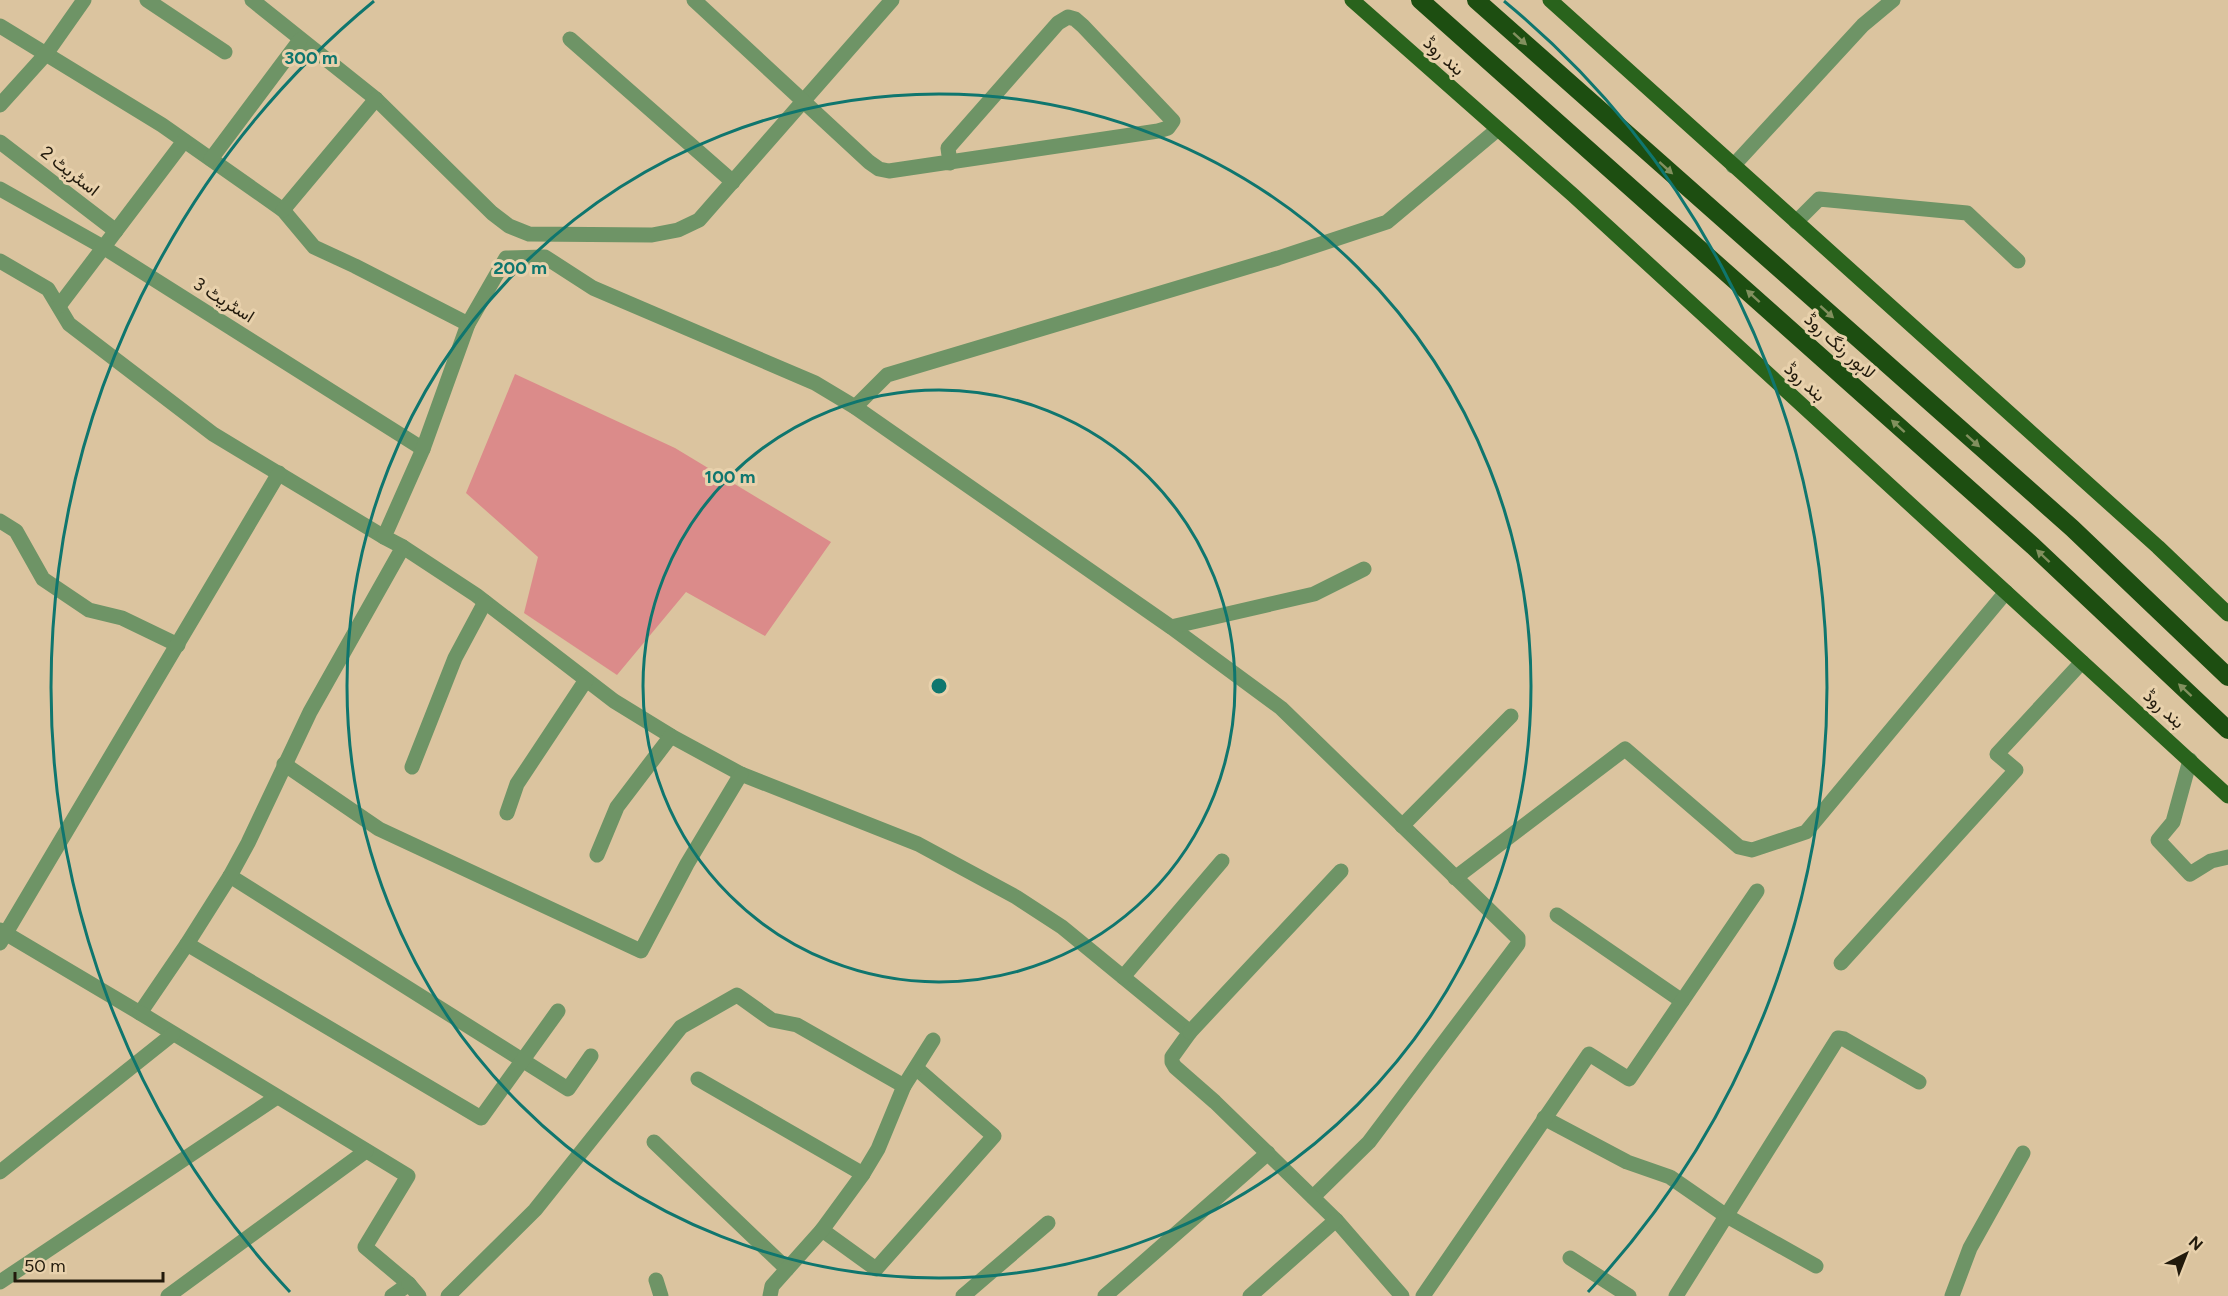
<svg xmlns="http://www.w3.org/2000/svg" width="2228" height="1296" font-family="Figtree,Vazirmatn,sans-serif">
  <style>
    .green { fill: #db8b8a }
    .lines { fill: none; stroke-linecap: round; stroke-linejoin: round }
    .minor { stroke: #6e9466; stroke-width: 15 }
    .major { stroke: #29631c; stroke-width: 15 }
    .highway { stroke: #1d4e11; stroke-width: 18 }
    .oneway { fill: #82905e }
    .ring { fill: none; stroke: #0f766e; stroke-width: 3 }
    .labels { text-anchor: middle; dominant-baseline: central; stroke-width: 6; stroke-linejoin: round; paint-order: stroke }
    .street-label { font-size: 18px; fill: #221a0c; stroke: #e8d1ac }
    .centre { fill: #0f766e; stroke: #e8d1ac; stroke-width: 3 }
    .ring-label { font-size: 18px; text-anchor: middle; font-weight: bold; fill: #0f766e; stroke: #e8d1ac; stroke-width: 6; stroke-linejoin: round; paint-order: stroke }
  </style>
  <rect width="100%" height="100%" fill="#dbc49f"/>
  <path class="green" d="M515,374L675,448L831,542L765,636L686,592L617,675L524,613L538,557L466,493Z"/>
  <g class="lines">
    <g class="minor">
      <path d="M147,0L225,52"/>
      <path d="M252,0L376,99L492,213L509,226L529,234L652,235L678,230L699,220L892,0"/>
      <path d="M694,0L869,162L879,169L889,171L1158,131L1168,128L1173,121L1083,26L1075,19L1068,17L1058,23L948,148L950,163"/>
      <path d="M0,26L162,125L283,210L314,247L355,266L468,324L506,258L545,257L593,288L815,383L855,407L1171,627L1281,708L1518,938V944L1369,1142L1313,1197"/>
      <path d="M570,39L733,182"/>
      <path d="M0,105L46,54L84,0"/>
      <path d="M0,142L116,231"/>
      <path d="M211,159L300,40"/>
      <path d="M1733,166L1863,25L1893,0"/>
      <path d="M0,189L103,247L423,449"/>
      <path d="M283,210L376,99"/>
      <path d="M1796,222L1819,199L1967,213L2018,261"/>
      <path d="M0,261L48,289L69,324L213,434L384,537"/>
      <path d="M59,306L184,141"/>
      <path d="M855,407L887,375L1278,258L1387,222L1498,129"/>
      <path d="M0,521L16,531L43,579L89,610L122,618L178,645"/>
      <path d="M403,547L476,595L614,701L671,736L741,774L918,844L1016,897L1062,927L1190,1032L1172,1057V1062L1175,1067L1215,1102L1336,1220L1402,1296"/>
      <path d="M1171,627L1314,594L1364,569"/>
      <path d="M2190,760L2173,822L2158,840L2190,874L2211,861L2228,857"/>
      <path d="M284,764L379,829L641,951L687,864L741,774"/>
      <path d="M412,767L455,658L485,602"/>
      <path d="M507,813L517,784L586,680"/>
      <path d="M1402,826L1511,716"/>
      <path d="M597,855L617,807L671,736"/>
      <path d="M230,876L568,1089L591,1056"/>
      <path d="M1455,878L1625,749L1739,847L1752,850L1806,832L2006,592"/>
      <path d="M1557,915L1682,1001"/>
      <path d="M0,930L140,1013L187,944L230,876L248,843L310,712L403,547L384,537L423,449L468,324"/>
      <path d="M0,943L279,473"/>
      <path d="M187,944L481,1118L558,1011"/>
      <path d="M1841,963L2016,770L1997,754L2082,662"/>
      <path d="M1123,977L1222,861"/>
      <path d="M140,1013L408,1176L365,1247L409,1284L392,1296"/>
      <path d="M1190,1032L1341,871"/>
      <path d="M698,1079L863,1174"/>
      <path d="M1544,1118L1627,1162L1670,1177L1725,1215L1816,1266"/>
      <path d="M654,1142L787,1269"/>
      <path d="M0,1172L173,1034"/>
      <path d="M822,1230L876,1269L994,1136L916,1068"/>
      <path d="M1570,1258L1629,1296"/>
      <path d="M656,1280L661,1296"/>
      <path d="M0,1282L277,1097"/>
      <path d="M409,1284L419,1296"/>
      <path d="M168,1296L366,1151"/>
      <path d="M448,1296L535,1210L681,1027L737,995L772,1020L797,1025L904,1086"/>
      <path d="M770,1296L772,1286L822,1230L863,1174L878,1149L904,1086L933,1040"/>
      <path d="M963,1296L1048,1223"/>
      <path d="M1105,1296L1268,1153"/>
      <path d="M1250,1296L1336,1220"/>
      <path d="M1423,1296L1589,1054L1629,1079L1757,891"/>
      <path d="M1676,1296L1838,1038L1844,1039L1919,1082"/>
      <path d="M1952,1296L1970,1248L2023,1153"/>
    </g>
    <g class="major">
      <path d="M1352,0L1573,195L2228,796"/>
      <path d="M1550,0L2158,547L2228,614"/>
    </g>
    <g class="highway">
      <path d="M1420,0L2033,546L2228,730"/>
      <path d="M1476,0L2072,528L2228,677"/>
    </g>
  </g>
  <defs><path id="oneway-solid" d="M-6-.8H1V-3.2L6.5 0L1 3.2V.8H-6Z" transform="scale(1.5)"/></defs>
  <g class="oneway">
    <use href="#oneway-solid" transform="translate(1520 39) rotate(42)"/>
    <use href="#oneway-solid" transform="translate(1666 168) rotate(42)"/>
    <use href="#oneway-solid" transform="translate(1753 296) rotate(-138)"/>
    <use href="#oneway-solid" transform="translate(1827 312) rotate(42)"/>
    <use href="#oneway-solid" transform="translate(1898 426) rotate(-138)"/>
    <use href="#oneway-solid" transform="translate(1973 441) rotate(42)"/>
    <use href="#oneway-solid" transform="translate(2043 556) rotate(-137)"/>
    <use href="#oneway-solid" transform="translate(2185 690) rotate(-137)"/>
  </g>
  <g class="ring">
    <circle cx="939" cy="686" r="296"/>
    <circle cx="939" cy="686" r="592"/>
    <path d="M290 1292A888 888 0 0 1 374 1M1504 1A888 888 0 0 1 1588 1292"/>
  </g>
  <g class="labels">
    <g class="street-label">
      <text transform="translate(1444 56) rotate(42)">بند روڈ</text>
      <text transform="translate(70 171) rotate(38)">اسٹریٹ 2</text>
      <text transform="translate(224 300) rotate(32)">اسٹریٹ 3</text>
      <text transform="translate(1840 346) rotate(42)">لاہور رنگ روڈ</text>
      <text transform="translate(1805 382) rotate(42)">بند روڈ</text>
      <text transform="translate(2164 709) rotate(42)">بند روڈ</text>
    </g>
  </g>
  <circle cx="939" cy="686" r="9" class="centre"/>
  <g class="ring-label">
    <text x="311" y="64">300 m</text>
    <text x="520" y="274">200 m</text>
    <text x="730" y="483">100 m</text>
  </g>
  <g transform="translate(2186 1254) rotate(42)" stroke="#e8d1ac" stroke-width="4.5" paint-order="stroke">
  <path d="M0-4.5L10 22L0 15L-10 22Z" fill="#221a0c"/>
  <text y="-9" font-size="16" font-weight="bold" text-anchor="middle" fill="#221a0c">N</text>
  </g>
  <path d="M15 1272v9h148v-9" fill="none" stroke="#221a0c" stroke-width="3"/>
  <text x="24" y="1272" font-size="18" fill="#221a0c" stroke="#e8d1ac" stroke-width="4.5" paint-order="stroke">50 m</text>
</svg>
